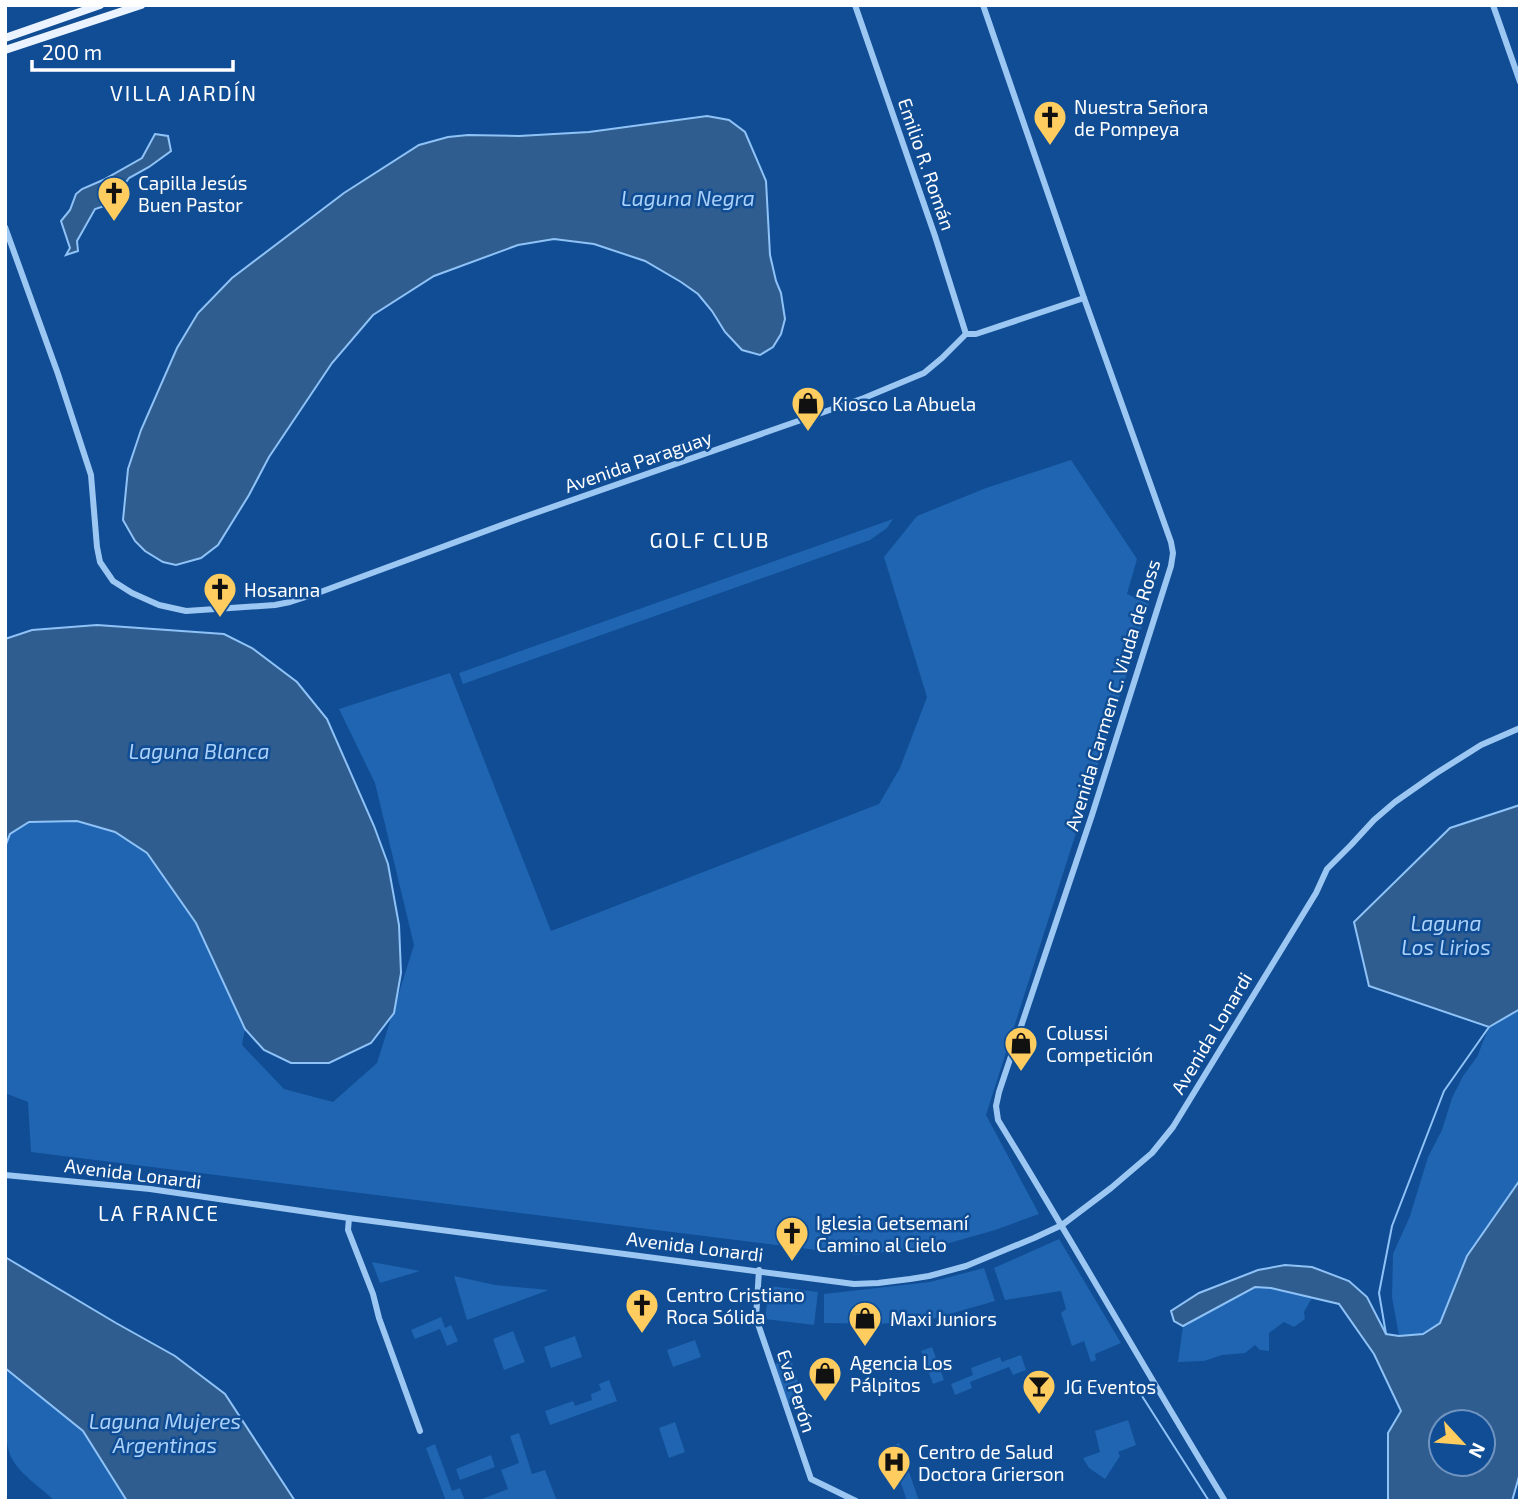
<svg xmlns="http://www.w3.org/2000/svg" width="1525" height="1506" font-family="'Exo 2',sans-serif">
  <style>
    .green { fill: #1f65b1 }
    .water { fill: #2f5d90; stroke: #8fc2f7; stroke-width: 2; fill-rule: evenodd }
    .lines { fill: none; stroke-linecap: round; stroke-linejoin: round }
    .stream { stroke: #8fc2f7; stroke-width: 2 }
    .tertiary { stroke: #9dc7f3; stroke-width: 6 }
    .primary { stroke: #eaf3ff; stroke-width: 8 }
    .labels { text-anchor: middle; dominant-baseline: central; stroke-width: 5; stroke-linejoin: round; paint-order: stroke }
    .poi-label { font-size: 19px; fill: #fff; stroke: #104d94; text-anchor: start }
    .street-label { font-size: 19px; fill: #fff; stroke: #104d94 }
    .neighbourhood-label { font-size: 21px; letter-spacing: 2px; fill: #fff; stroke: #104d94 }
    .water-label { font-size: 21px; font-style: italic; fill: #a9d1fa; stroke: #104d94 }
  </style>
  <rect width="100%" height="100%" fill="#104d94"/>
  <g class="green">
    <path d="M1071,460L1137,559L1127,594L1149,604L986,1115L1039,1214L995,1230L939,1246L857,1255L31,1152L28,1102L5,1093V847L10,834L29,822L77,821L115,832L147,853L196,923L245,1029L242,1045L284,1089L333,1102L377,1063L414,945L375,783L339,709L450,673L551,931L879,804L900,768L927,697L884,557L917,516L986,488Z"/>
    <path d="M893,519L887,528L870,540L463,684L459,673Z"/>
    <path d="M1520,1009V1180L1467,1256L1440,1323L1424,1334L1399,1336L1392,1297L1393,1254L1410,1216L1428,1157L1442,1130L1452,1098L1463,1076L1477,1057L1489,1027Z"/>
    <path d="M1059,1239L1121,1343L1095,1354L1096,1360L1091,1362L1084,1341L1072,1346L1061,1313L1066,1309L1061,1291L1005,1300L994,1268Z"/>
    <path d="M372,1262L420,1271L380,1283Z"/>
    <path d="M984,1268L995,1301L925,1321L875,1324L824,1323V1294L930,1282Z"/>
    <path d="M454,1276L495,1285L549,1290L467,1320Z"/>
    <path d="M769,1286L818,1292L814,1325L765,1319Z"/>
    <path d="M1255,1287L1271,1288L1312,1298L1304,1312L1305,1319L1294,1327L1284,1322L1269,1333V1351L1260,1350L1255,1345L1245,1353L1222,1355L1204,1361L1178,1362L1183,1326Z"/>
    <path d="M441,1317L445,1328L451,1325L458,1341L447,1346L440,1329L415,1339L411,1330Z"/>
    <path d="M513,1331L525,1362L504,1370L493,1339Z"/>
    <path d="M575,1336L582,1357L551,1368L544,1347Z"/>
    <path d="M695,1340L701,1357L673,1367L667,1350Z"/>
    <path d="M932,1347L944,1380L933,1384L921,1351Z"/>
    <path d="M1021,1355L1026,1370L1013,1375L1009,1367L970,1382L972,1388L955,1395L951,1384L973,1375L971,1368L1000,1357L1002,1362Z"/>
    <path d="M791,1359L803,1399L787,1404L775,1364Z"/>
    <path d="M5,1368L83,1431L127,1501H55C41,1488 22,1476 12,1459C2,1442 5,1389 5,1368Z"/>
    <path d="M609,1380L617,1401L550,1425L545,1411L573,1401L575,1406L592,1400L591,1394L601,1390L599,1384Z"/>
    <path d="M1128,1420L1136,1445L1118,1452L1120,1456L1105,1479L1089,1468L1083,1458L1100,1452L1095,1431Z"/>
    <path d="M675,1422L685,1452L669,1458L659,1428Z"/>
    <path d="M519,1433L532,1474L545,1470L557,1501H477L508,1489L501,1470L519,1463L510,1436Z"/>
    <path d="M899,1443L919,1501H907L889,1448Z"/>
    <path d="M435,1444L452,1491L460,1488L465,1501H446L426,1448Z"/>
    <path d="M491,1455L495,1467L460,1480L456,1469Z"/>
  </g>
  <g class="water">
    <path d="M707,116L729,120L745,132L766,181L770,255L776,281L781,293L785,319L781,334L773,347L760,355L742,350L725,332L712,311L698,294L681,282L645,261L594,244L554,239L518,245L434,276L373,315L332,363L269,457L249,495L218,545L201,558L176,565L163,562L145,551L135,541L123,520L128,469L141,430L177,348L198,313L232,278L344,193L419,145L448,137L468,135L519,136L589,132Z"/>
    <path d="M155,134L168,136L171,151L149,167L129,178L111,204L95,209L77,241L78,251L66,255L70,248L61,221L70,210L76,194L82,189L103,180L142,158Z"/>
    <path d="M97,625L224,634L252,648L297,682L327,719L374,826L388,864L399,925L401,973L394,1013L371,1043L329,1063H291L264,1050L245,1029L196,923L147,853L115,832L77,821L29,822L10,834L5,847V639L32,630Z"/>
    <path d="M1520,805V1009L1489,1027L1369,986L1354,922L1450,828Z"/>
    <path d="M1520,1180V1473L1512,1501H1388V1433L1401,1411L1374,1354L1339,1304L1271,1288L1255,1287L1183,1326L1174,1321L1171,1311L1199,1293L1258,1270L1285,1265L1312,1267L1349,1281L1367,1297L1386,1334L1399,1336L1423,1334L1440,1323L1467,1256ZM1483,1422V1464H1441V1422Z"/>
    <path d="M5,1257L116,1323L175,1356L225,1394L295,1501H127L83,1431L5,1368Z"/>
  </g>
  <g class="lines">
    <g class="stream">
      <path d="M1386,1334L1379,1293L1392,1226L1444,1091L1489,1027"/>
      <path d="M1142,1396L1209,1501"/>
    </g>
    <g class="tertiary">
      <path d="M855,5L935,236L966,334"/>
      <path d="M983,5L1084,298L1171,542L1173,553L1171,566L1092,815L999,1092L996,1106L998,1120C1075,1246 1148,1375 1225,1501"/>
      <path d="M1493,5L1520,82"/>
      <path d="M5,227L58,374L91,475L97,547L100,562L113,581L132,593L159,605L186,611L275,605L290,602L315,594L521,518L864,398L924,373L942,358L966,334H976L1084,298"/>
      <path d="M5,1175L150,1189L349,1218L854,1284L878,1283L910,1279L929,1276L966,1266L1034,1238L1062,1225L1111,1188L1152,1153L1173,1127L1316,893L1327,869L1351,845L1374,820L1395,802L1435,774L1481,745L1520,728"/>
      <path d="M349,1218L348,1230L373,1294L379,1318L420,1431"/>
      <path d="M759,1270L756,1318L811,1479L856,1501"/>
    </g>
    <g class="primary">
      <path d="M5,38L100,5"/>
      <path d="M5,50L141,5"/>
    </g>
  </g>
  <defs>
    <symbol id="church-pin" viewBox="-11 -11 22 30"><path d="M0 17L-7.5 6A9.5 9.5 0 1 1 7.5 6Z" fill="#ffcc60" stroke="#104d94"/><path d="M-1.2-6h2.4v3.5h3.3v2.4h-3.3V6h-2.4V-.1h-3.3v-2.4h3.3Z" fill="#111"/></symbol>
    <symbol id="shop-pin" viewBox="-11 -11 22 30"><path d="M0 17L-7.5 6A9.5 9.5 0 1 1 7.5 6Z" fill="#ffcc60" stroke="#104d94"/><path d="M-5-2.5h2.3a2.7 3.5 0 0 1 5.4 0H5L5.5 6h-11ZM-1.5-2.5h3a1.5 2.3 0 0 0-3 0Z" fill="#111"/></symbol>
    <symbol id="bar-pin" viewBox="-11 -11 22 30"><path d="M0 17L-7.5 6A9.5 9.5 0 1 1 7.5 6Z" fill="#ffcc60" stroke="#104d94"/><path d="M-6-5H6L.8 .8V4.5H3.5V6h-7V4.5H-.8V.8Z" fill="#111"/></symbol>
    <symbol id="hospital-pin" viewBox="-11 -11 22 30"><path d="M0 17L-7.5 6A9.5 9.5 0 1 1 7.5 6Z" fill="#ffcc60" stroke="#104d94"/><path d="M-5-5h3v3.5h4V-5h3V5h-3V1.5h-4V5h-3Z" fill="#111"/></symbol>
  </defs>
  <g fill-rule="evenodd">
    <use href="#church-pin" x="1031" y="98" width="38" height="52"/>
    <use href="#church-pin" x="95" y="174" width="38" height="52"/>
    <use href="#shop-pin" x="789" y="384" width="38" height="52"/>
    <use href="#church-pin" x="201" y="570" width="38" height="52"/>
    <use href="#shop-pin" x="1002" y="1024" width="38" height="52"/>
    <use href="#church-pin" x="773" y="1214" width="38" height="52"/>
    <use href="#church-pin" x="623" y="1286" width="38" height="52"/>
    <use href="#shop-pin" x="846" y="1299" width="38" height="52"/>
    <use href="#shop-pin" x="806" y="1354" width="38" height="52"/>
    <use href="#bar-pin" x="1020" y="1367" width="38" height="52"/>
    <use href="#hospital-pin" x="875" y="1443" width="38" height="52"/>
  </g>
  <g class="labels">
    <g class="poi-label">
      <text x="1074" y="106">Nuestra Señora<tspan x="1074" dy="22">de Pompeya</tspan></text>
      <text x="138" y="182">Capilla Jesús<tspan x="138" dy="22">Buen Pastor</tspan></text>
      <text x="832" y="403">Kiosco La Abuela</text>
      <text x="244" y="589">Hosanna</text>
      <text x="1046" y="1032">Colussi<tspan x="1046" dy="22">Competición</tspan></text>
      <text x="816" y="1222">Iglesia Getsemaní<tspan x="816" dy="22">Camino al Cielo</tspan></text>
      <text x="666" y="1294">Centro Cristiano<tspan x="666" dy="22">Roca Sólida</tspan></text>
      <text x="890" y="1318">Maxi Juniors</text>
      <text x="850" y="1362">Agencia Los<tspan x="850" dy="22">Pálpitos</tspan></text>
      <text x="1064" y="1386">JG Eventos</text>
      <text x="918" y="1451">Centro de Salud<tspan x="918" dy="22">Doctora Grierson</tspan></text>
    </g>
    <g class="street-label">
      <text transform="translate(927 164) rotate(71)">Emilio R. Román</text>
      <text transform="translate(638 461) rotate(-19)">Avenida Paraguay</text>
      <text transform="translate(1112 695) rotate(-73)">Avenida Carmen C. Viuda de Ross</text>
      <text transform="translate(1211 1033) rotate(-59)">Avenida Lonardi</text>
      <text transform="translate(133 1173) rotate(7)">Avenida Lonardi</text>
      <text transform="translate(695 1246) rotate(7)">Avenida Lonardi</text>
      <text transform="translate(797 1391) rotate(72)">Eva Perón</text>
    </g>
    <g class="neighbourhood-label">
      <text x="184" y="92">VILLA JARDÍN</text>
      <text x="710" y="539">GOLF CLUB</text>
      <text x="159" y="1212">LA FRANCE</text>
    </g>
    <g class="water-label">
      <text x="688" y="197">Laguna Negra</text>
      <text x="199" y="750">Laguna Blanca</text>
      <text x="1446" y="922">Laguna<tspan x="1446" dy="24">Los Lirios</tspan></text>
      <text x="165" y="1420">Laguna Mujeres<tspan x="165" dy="24">Argentinas</tspan></text>
    </g>
  </g>
  <rect width="1525" height="1506" fill="none" stroke="#ffffff" stroke-width="14"/>
  <g transform="translate(1462 1443) rotate(116)"><circle r="33" fill="#104d94" stroke="#7094bf" stroke-width="2"/>
  <path d="M0-5L12 26L0 18L-12 26Z" fill="#ffcc60"/>
  <text y="-10" font-size="19" font-weight="bold" text-anchor="middle" fill="#ffffff">N</text>
  </g>
  <path d="M32 60v10h201v-10" fill="none" stroke="#ffffff" stroke-width="3.5"/>
  <text x="42" y="60" font-size="21" fill="#ffffff" stroke="#104d94" stroke-width="5" paint-order="stroke">200 m</text>
</svg>
